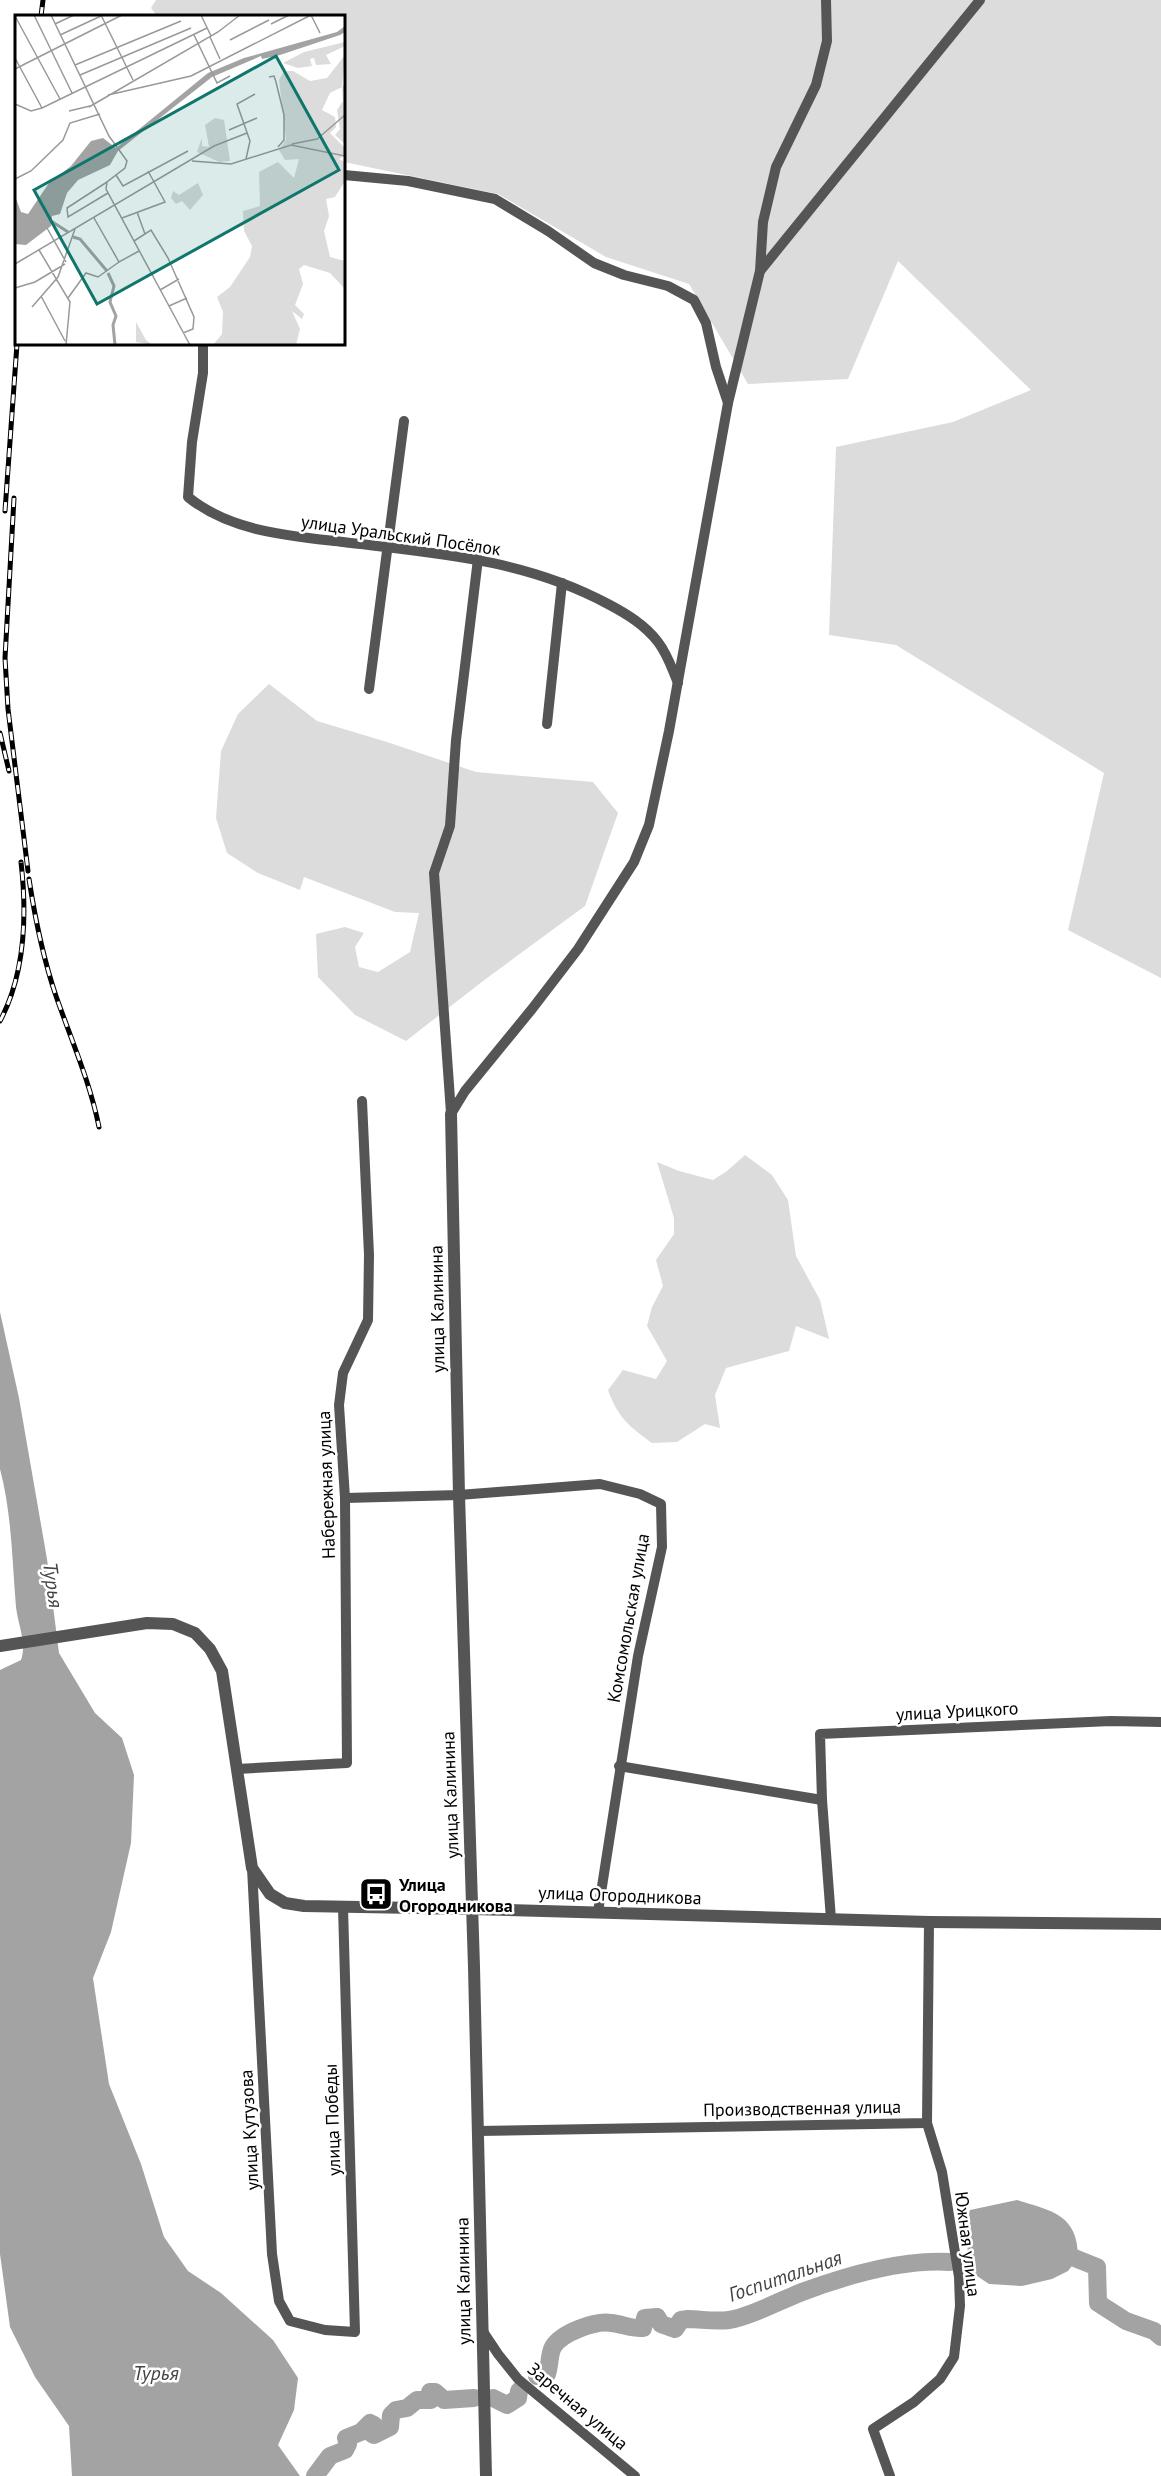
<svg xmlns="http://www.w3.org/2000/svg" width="1161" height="2476" font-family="'PT Sans',sans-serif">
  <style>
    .green { fill: #dcdcdc }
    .water { fill: #a3a3a3 }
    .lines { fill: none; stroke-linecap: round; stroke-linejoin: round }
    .river { stroke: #a3a3a3; stroke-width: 18 }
    .minor { stroke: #555; stroke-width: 10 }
    .tertiary { stroke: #555; stroke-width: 12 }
    .rail-casing { stroke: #000; stroke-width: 5 }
    .rail { stroke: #fff; stroke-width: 3; stroke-dasharray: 9; stroke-linecap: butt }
    .labels { text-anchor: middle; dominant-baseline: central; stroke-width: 5; stroke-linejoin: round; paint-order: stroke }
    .street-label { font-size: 18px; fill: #000; stroke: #fff }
    .poi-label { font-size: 18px; font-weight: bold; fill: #000; stroke: #fff; text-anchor: start }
    .water-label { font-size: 20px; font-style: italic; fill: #444; stroke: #fff }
    .inset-river { fill: none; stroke: #a3a3a3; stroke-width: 3 }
    .inset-road { fill: none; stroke: #999; stroke-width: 1.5 }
    .view { fill: #0f766e; fill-opacity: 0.15; stroke: #0f766e; stroke-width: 3 }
    .inset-edge { fill: none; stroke: #000; stroke-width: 3 }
  </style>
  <rect width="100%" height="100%" fill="#fff"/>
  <g class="green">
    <path d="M156,0H1161V978L1068,930L1104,773L896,645L829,635L836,447L953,422L1031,390L898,261L848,379L748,384L689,284L606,257L498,194L344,162V16H157L151,8Z"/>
    <path d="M269,684L317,721L387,742L476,772L593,782L618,813L585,906L483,981L406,1041L355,1015L318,977L316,934L345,927L364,933L355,947L359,967L378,972L410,952L419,913L395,912L304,877L300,890L258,873L227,853L216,818L221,751L238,714Z"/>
    <path d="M745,1155L772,1175L788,1200L796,1256L820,1300L829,1339L796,1326L789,1351L726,1368L715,1395L720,1428L705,1424L677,1442L652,1443C629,1426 618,1418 608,1390L623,1370L656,1379L667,1361L647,1326L652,1307L663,1286L656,1260L674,1234V1218L657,1162L679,1171L713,1180L727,1171Z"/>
  </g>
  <g class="water">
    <path d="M0,1312L19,1398L47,1559L59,1653L95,1713L122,1738L134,1775L131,1843L111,1932L93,1978L109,2084L141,2164L164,2237L188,2271L221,2293L273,2340L298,2378L294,2410L278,2445L300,2476H72L69,2426L35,2377L10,2327L0,2254V1670L21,1660C27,1643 18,1625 16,1607C12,1560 12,1515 0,1469Z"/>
    <path d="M1017,2200C1053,2211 1078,2215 1078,2258L1068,2271L1052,2279L1022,2286L989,2284L968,2270L967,2219L970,2210Z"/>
  </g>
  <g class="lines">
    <g class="river">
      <path d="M1057,2251L1097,2267L1098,2303L1126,2321L1154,2331L1161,2337"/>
      <path d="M537,2376L547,2374C550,2366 549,2354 553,2347C561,2333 596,2320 611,2323C623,2324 631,2329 643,2328L645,2318L657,2317L661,2324L675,2329L681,2320L688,2319C702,2319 720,2323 734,2319C758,2313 779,2301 802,2292C845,2276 904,2259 950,2262"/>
      <path d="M493,2398L507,2405L518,2398L519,2391"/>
      <path d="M315,2476L330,2456L345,2450L348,2444L346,2438L361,2432L370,2423L374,2425L372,2434L374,2435L390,2427L391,2415L396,2410L407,2408L417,2400H431L430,2392H435L444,2400L474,2398"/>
    </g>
    <g class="minor">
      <path d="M344,175L408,181L495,199L548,231L594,263L624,275L668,286L694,300L706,323L716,367L728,403"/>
      <path d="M760,271L763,222L776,167L816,85L827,41L826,0"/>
      <path d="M203,344V373L192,442L188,497C231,532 291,536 343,542C435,553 525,559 608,604C627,614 645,625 658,642C668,655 672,669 678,683"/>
      <path d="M369,689L404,421"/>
      <path d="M547,724L562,583"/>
      <path d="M451,1113L434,873L450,826L456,740L478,559"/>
      <path d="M451,1114L465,1091L532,1009L578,949L634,862L649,825L669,731L728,403L760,271L980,0"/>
      <path d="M345,1498L459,1495L600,1484L640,1494L661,1504L662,1547L638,1656L598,1912"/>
      <path d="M619,1766L822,1800"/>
      <path d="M237,1769L347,1763L345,1498L339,1405L343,1373L368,1320L369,1255L362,1101"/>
      <path d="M252,1868L272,2254L279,2301L290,2321L325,2330L355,2332L343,1907"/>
      <path d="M831,1919L822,1800L820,1734L1111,1721L1161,1722"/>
      <path d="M478,2131L927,2123L929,1922"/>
      <path d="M482,2330L498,2354L518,2379L635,2476"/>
      <path d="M890,2476L873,2429L914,2402L940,2379L954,2357L960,2306L959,2277L942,2172L927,2123"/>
    </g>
    <g class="tertiary">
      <path d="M451,1114L459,1495L474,1967L486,2476"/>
      <path d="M0,1646L147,1623L173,1624L195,1633L210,1649L222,1671L252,1868L270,1894L285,1903L304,1906L472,1909L929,1922L1161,1924"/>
    </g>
    <defs>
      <g id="rail">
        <path d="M41,16L43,0"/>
        <path d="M14,498L5,658L8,709L28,871"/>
        <path d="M5,511L17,344"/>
        <path d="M0,733L9,771"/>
        <path d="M29,879C35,918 43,958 56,996C71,1039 90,1082 99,1127"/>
        <path d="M0,1021C25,974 27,914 21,862"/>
      </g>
    </defs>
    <use href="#rail" class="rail-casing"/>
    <use href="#rail" class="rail"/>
  </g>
  <defs>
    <symbol id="bus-square" viewBox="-11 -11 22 22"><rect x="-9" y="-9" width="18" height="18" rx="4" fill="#000" stroke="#fff"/><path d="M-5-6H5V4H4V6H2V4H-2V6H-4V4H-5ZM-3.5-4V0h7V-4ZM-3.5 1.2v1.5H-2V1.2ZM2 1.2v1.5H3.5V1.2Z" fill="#fff"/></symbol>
  </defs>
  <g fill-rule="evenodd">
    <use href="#bus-square" x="357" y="1875" width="38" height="38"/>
  </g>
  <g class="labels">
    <g class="street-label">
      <text transform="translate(401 535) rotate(8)">улица Уральский Посёлок</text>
      <text transform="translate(437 1309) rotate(-91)">улица Калинина</text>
      <text transform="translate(326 1485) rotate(-92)">Набережная улица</text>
      <text transform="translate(628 1618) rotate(-80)">Комсомольская улица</text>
      <text transform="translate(957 1711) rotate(-3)">улица Урицкого</text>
      <text transform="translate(450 1795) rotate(-92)">улица Калинина</text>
      <text transform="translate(620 1895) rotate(2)">улица Огородникова</text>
      <text transform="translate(802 2108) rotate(-1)">Производственная улица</text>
      <text transform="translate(332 2120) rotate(-92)">улица Победы</text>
      <text transform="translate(249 2130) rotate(-93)">улица Кутузова</text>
      <text transform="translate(968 2244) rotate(83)">Южная улица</text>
      <text transform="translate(463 2281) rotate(-91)">улица Калинина</text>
      <text transform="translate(578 2406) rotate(40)">Заречная улица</text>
    </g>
    <g class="poi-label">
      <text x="399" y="1884">Улица<tspan x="399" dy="21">Огородникова</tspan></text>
    </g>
    <g class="water-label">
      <text transform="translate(53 1585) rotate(82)">Турья</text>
      <text transform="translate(785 2276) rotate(-19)">Госпитальная</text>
      <text x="156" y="2373">Турья</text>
    </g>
  </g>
  <g transform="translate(15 15)">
    <rect width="330" height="330" fill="#fff"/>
    <path d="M330,27V31L311,40L316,49L301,50L299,43L295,44L297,51L283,53L268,48L289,37ZM330,40L327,72L330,68V129L320,120L325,114L322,95L328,86L327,72L315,78L307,95L320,102L321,112L315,118L330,133V140L324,144L330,147V166L320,182L311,184L314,201L309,216L315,242L330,246V274L315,258L289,250L284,254L288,269L280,290L289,299L287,304L277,296L285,314L281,330H198L207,319L208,297L202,282L215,272L235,242L237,231L229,216L228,196L245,191L244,157L263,147L279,163L284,144L270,145L264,135L271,124L264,65L269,56H278L295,66L312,63ZM200,103L209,105L215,146L204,147L182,137L187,123V131L194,132L190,110ZM183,168L188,180L175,195L167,186L161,189L156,183L158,176L164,180ZM121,307L131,325L137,330L121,327Z" fill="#dcdcdc"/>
    <path d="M330,11V17L325,20L265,40L247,44L246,41L197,62L103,136L95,150L63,165L52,178L45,199L37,201L36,211L11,230L0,229V181L6,197L13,199L34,168L56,151L76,126L88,123L101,133L193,58L229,43L322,17Z" fill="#a3a3a3"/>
    <path class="inset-river" d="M33,204L53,217M58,222L65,224L92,256M93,258L99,271L95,287L101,301L98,310L100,330"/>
    <path class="inset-road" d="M19,0L57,78M36,0L94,121L112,146L110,153L92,167L91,174L175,330M86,0L118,65M186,0L196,21M296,0L305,18M0,1L45,84M40,9L59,0M256,9L274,0M45,20L86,1M179,20L202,68L215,61M195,22L205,44M215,25L254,5M0,43L27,93M60,50L166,6M0,54L107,0M65,60L176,13M254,62L259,61L261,67L269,100V125L263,132M93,80L176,61L296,0M0,89L16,96L27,93L192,13M74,92L203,17L225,0M54,96L75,91M214,115L242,103M277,129L302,124L330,100M231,144L235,126L222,89L240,79M177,146L216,149L276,130L330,141M101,160L108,171L173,136M0,164L16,156L48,125L55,108L85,99M92,167L52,193L53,202L93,178M122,197L130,219M79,203L104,247L124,236M107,203L150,187L133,156M32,213L51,247M119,226L136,215L153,243L179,302L178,314L168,318M24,235L55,287L51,330M0,249L199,131L232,118M0,273L20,267L50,249M145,275L164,264M26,281L50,326M53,283L71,258L83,262L104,247M154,291L172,283M17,292L43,262L60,214"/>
    <path class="view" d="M261,41L324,155L82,289L19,175Z"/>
    <rect width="330" height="330" class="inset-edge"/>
  </g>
</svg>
